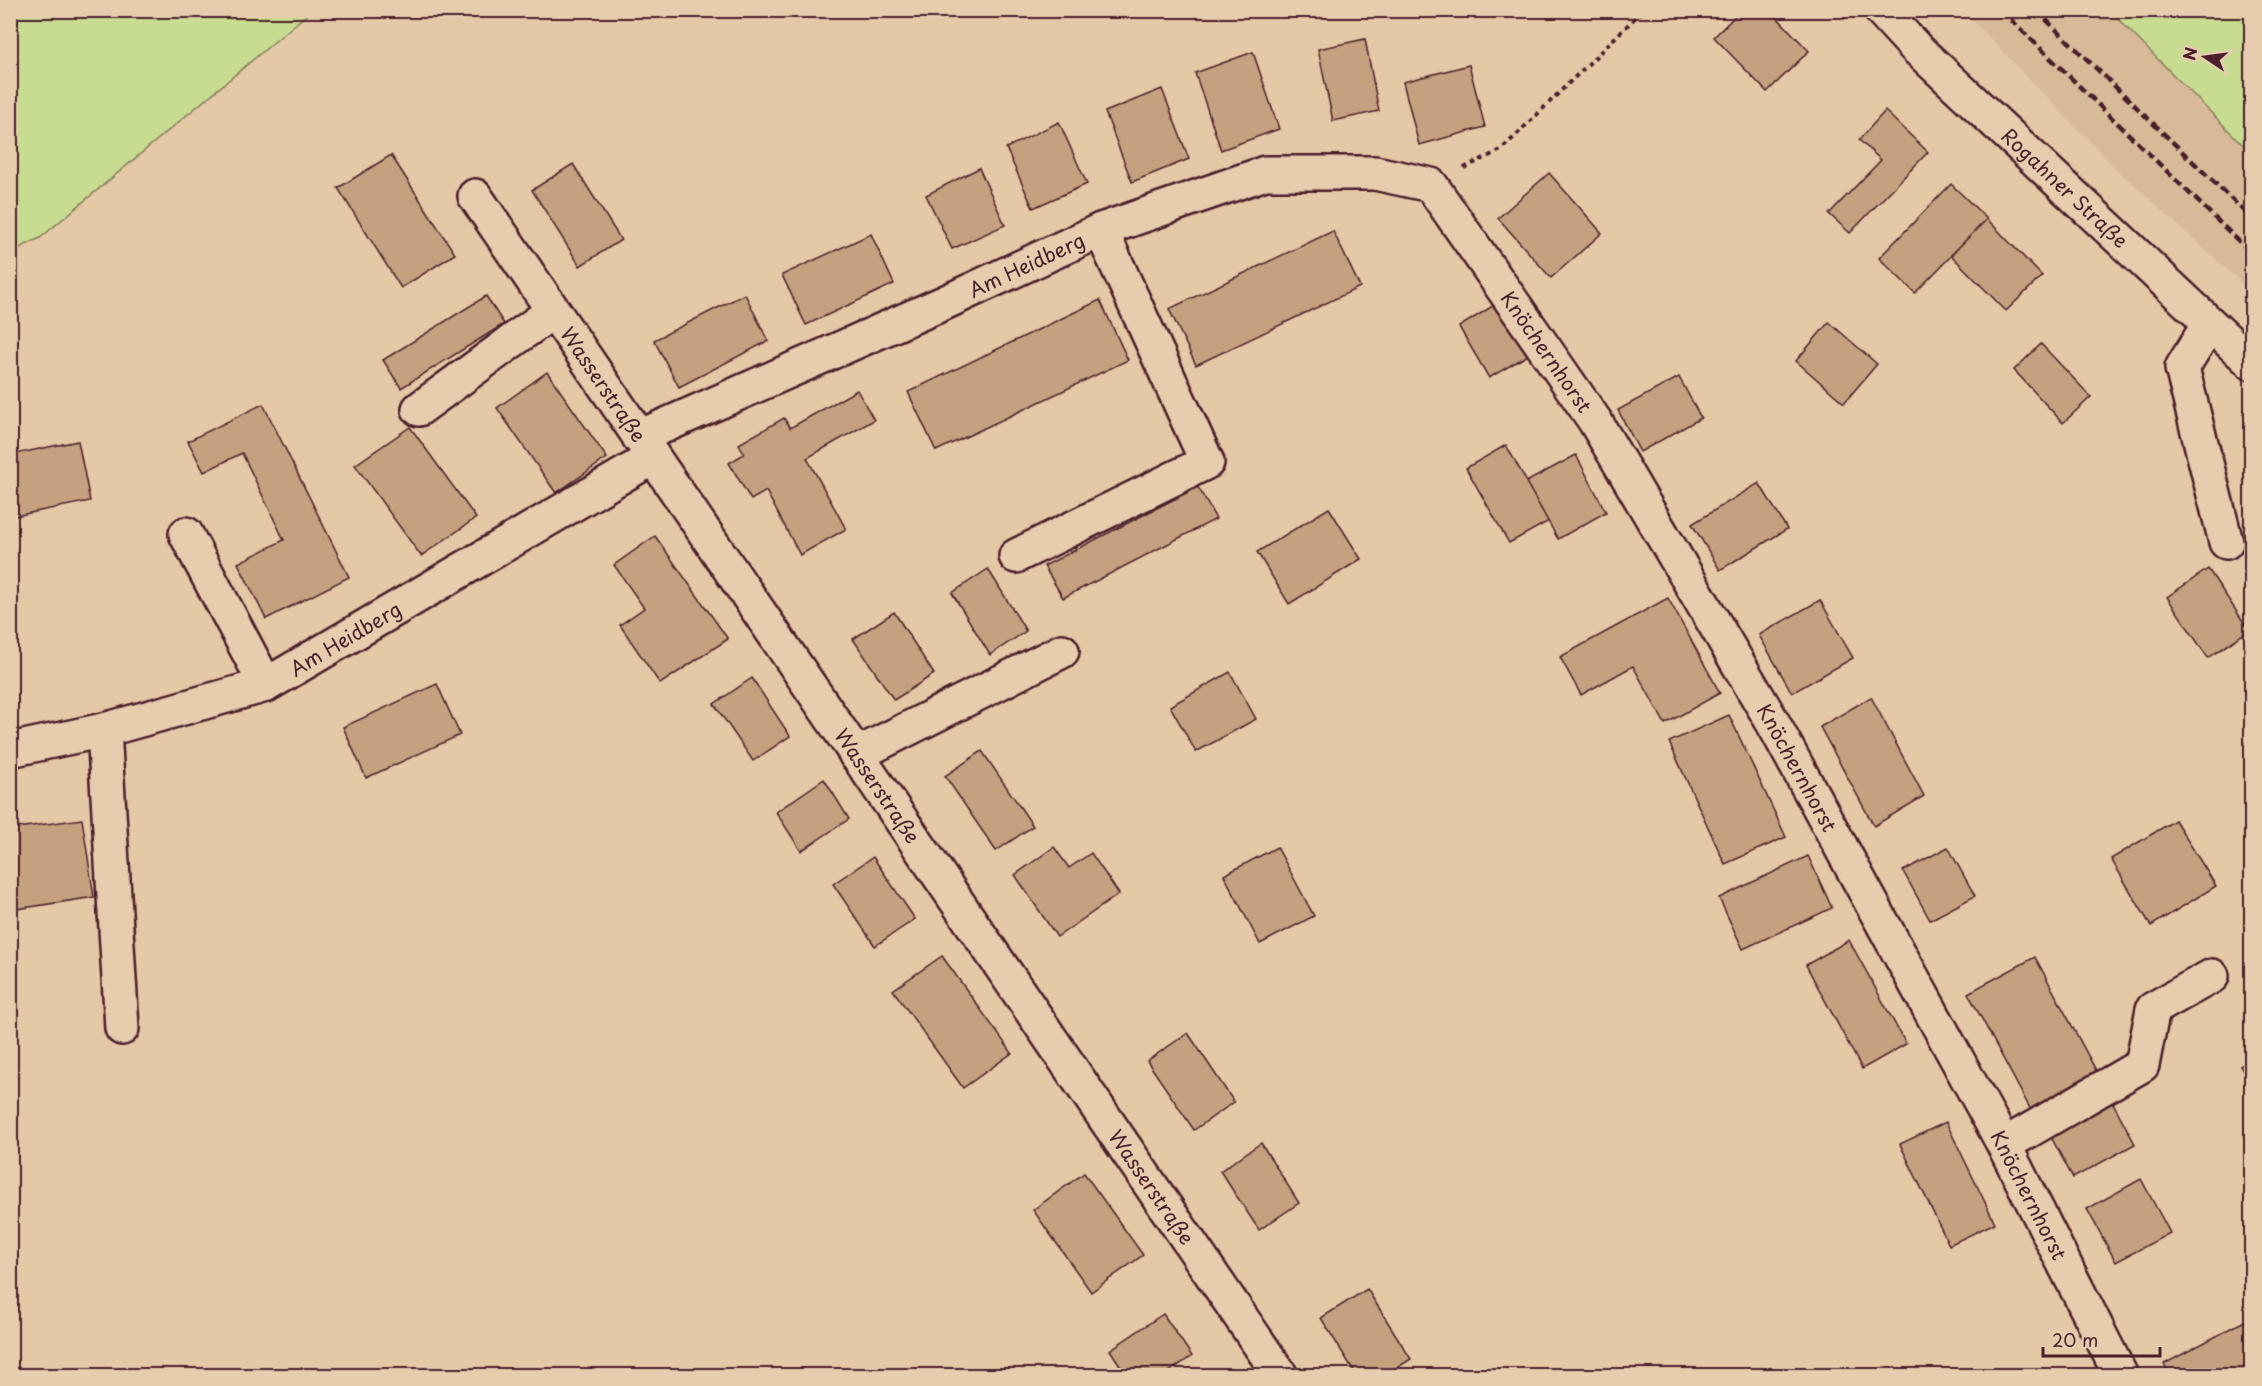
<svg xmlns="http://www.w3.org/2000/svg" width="2262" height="1386" font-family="'Playpen Sans',sans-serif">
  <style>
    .built { fill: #d8b998 }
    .green { fill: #c7dc91; stroke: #887e5e; stroke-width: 1.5 }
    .building { fill: #c5a17f; stroke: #4a1f2b; stroke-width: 1.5 }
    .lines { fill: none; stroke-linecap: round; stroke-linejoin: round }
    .minor-casing { stroke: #4a1f2b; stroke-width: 38 }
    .path { stroke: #4a1f2b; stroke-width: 4; stroke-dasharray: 4.5 4.5; stroke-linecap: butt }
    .minor { stroke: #e7cdae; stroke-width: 33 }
    .rail { stroke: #4a1f2b; stroke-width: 4.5; stroke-dasharray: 9 4.5; stroke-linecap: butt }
    .labels { text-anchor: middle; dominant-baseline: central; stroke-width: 6; stroke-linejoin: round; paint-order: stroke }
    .street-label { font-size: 20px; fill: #4a1f2b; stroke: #e7cdae }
  </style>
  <rect width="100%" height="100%" fill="#e5c8a6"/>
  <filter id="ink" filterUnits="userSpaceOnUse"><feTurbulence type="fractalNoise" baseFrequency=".0167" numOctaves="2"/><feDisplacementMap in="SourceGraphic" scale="12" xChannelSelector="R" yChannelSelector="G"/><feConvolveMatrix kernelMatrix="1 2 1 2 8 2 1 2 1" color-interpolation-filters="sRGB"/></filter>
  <g filter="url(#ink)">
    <path class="built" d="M1963,11H2110L2251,153V291L2122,174Z"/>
    <g class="green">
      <path d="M11,10H311V11L40,238L11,252Z"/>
      <path d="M2110,11H2251V153Z"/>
    </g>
    <g class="building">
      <path d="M1741,10H1770L1809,51L1767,92L1714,37Z"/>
      <path d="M1365,39L1379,111L1333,121L1318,49Z"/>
      <path d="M1253,52L1279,129L1221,150L1195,73Z"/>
      <path d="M1469,65L1485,127L1419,145L1403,82Z"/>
      <path d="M1162,89L1189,159L1132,182L1105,112Z"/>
      <path d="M1885,111L1928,152L1850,233L1829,214L1881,160L1859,140Z"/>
      <path d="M1059,122L1087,184L1033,208L1006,148Z"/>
      <path d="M391,155L455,254L401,288L338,188Z"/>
      <path d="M573,164L621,240L580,266L532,190Z"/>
      <path d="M979,168L1005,225L952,249L926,195Z"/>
      <path d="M1549,173L1602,233L1551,278L1498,218Z"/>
      <path d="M1951,184L1987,219L1915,293L1879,258Z"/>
      <path d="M1987,219L2042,276L2006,311L1951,255Z"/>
      <path d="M1333,231L1360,287L1196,365L1169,309Z"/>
      <path d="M871,234L894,284L806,325L782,275Z"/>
      <path d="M745,294L768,341L679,387L654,340Z"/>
      <path d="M486,296L504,324L401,388L383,360Z"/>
      <path d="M1100,300L1128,360L936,451L908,392Z"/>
      <path d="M1499,302L1530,354L1489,378L1459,327Z"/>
      <path d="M1829,322L1877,364L1844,403L1796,361Z"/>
      <path d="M2041,344L2091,397L2063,423L2014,370Z"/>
      <path d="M547,372L607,458L556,493L497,408Z"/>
      <path d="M1679,377L1701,418L1640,452L1618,410Z"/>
      <path d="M857,390L874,420L807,458L846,529L800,555L766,491L751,500L729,463L744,454L739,444L784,418L790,428Z"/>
      <path d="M263,404L349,577L266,619L238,563L284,540L242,453L204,472L188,441Z"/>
      <path d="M410,427L476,518L421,556L355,465Z"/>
      <path d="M78,441L90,501L10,517V455Z"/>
      <path d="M1506,445L1549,521L1509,543L1466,468Z"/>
      <path d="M1576,455L1606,512L1558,539L1526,482Z"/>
      <path d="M1759,483L1787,529L1720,570L1692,524Z"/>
      <path d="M1198,487L1216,519L1063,598L1044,566Z"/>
      <path d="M1329,508L1361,559L1289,604L1257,552Z"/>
      <path d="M655,536L728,639L660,684L620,625L644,608L614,565Z"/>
      <path d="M988,569L1026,631L990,655L952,593Z"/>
      <path d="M2208,569L2249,630L2208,658L2167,597Z"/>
      <path d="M1668,598L1720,693L1665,724L1633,666L1581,695L1560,657Z"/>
      <path d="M1820,600L1853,658L1792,693L1759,635Z"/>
      <path d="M894,612L934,674L894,700L853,639Z"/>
      <path d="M1230,672L1256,719L1196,752L1170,706Z"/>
      <path d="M752,678L790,736L753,761L714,704Z"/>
      <path d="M437,684L460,735L366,778L343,727Z"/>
      <path d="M1871,697L1924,796L1874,826L1820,727Z"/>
      <path d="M1729,715L1786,837L1725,864L1669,742Z"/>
      <path d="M982,751L1033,826L996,851L945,776Z"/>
      <path d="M824,779L849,819L801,851L776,812Z"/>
      <path d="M82,819L94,897L10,910V829Z"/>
      <path d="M2175,820L2216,886L2151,926L2111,859Z"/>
      <path d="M1054,847L1069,868L1091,853L1119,894L1057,937L1015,875Z"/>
      <path d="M1277,847L1314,916L1260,944L1224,875Z"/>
      <path d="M1948,847L1975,896L1930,920L1903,871Z"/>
      <path d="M1808,856L1832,908L1743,949L1719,898Z"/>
      <path d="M873,857L915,919L875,946L833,884Z"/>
      <path d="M1849,940L1906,1044L1862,1069L1806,965Z"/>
      <path d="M942,956L1012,1053L963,1088L893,990Z"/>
      <path d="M2035,957L2099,1076L2032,1112L1968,993Z"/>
      <path d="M1188,1033L1234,1102L1194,1130L1147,1061Z"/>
      <path d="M2252,1058V1083L2240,1066Z"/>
      <path d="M2112,1101L2135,1144L2073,1178L2050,1135Z"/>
      <path d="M1946,1122L1995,1223L1949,1245L1900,1144Z"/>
      <path d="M1261,1143L1299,1203L1259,1230L1220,1171Z"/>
      <path d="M1084,1173L1143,1255L1091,1292L1033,1210Z"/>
      <path d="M2141,1179L2170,1233L2116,1262L2087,1209Z"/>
      <path d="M1367,1289L1411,1359L1384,1376H1357L1321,1318Z"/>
      <path d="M1163,1314L1192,1356L1163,1376H1127L1110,1350Z"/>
      <path d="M2252,1317V1376H2170L2164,1364Z"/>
    </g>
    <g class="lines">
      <defs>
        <g id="minor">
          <path id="s1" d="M1881,10L1915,47L2252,363"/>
          <path id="s2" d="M475,196L1281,1376"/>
          <path d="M2209,324L2182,368L2226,542"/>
          <path d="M419,409L553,311"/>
          <path id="s3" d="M639,437L946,302L1101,230L1265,173H1375L1431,185L1595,421L1772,721L2004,1145L2121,1376"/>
          <path d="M186,534L266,685"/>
          <path d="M1016,556L1207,462L1101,230"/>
          <path d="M104,730L122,1028"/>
          <path id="s4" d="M10,750L104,730L266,685L652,458"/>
          <path d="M856,755L1062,651"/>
          <path d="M2004,1145L2142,1065L2153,1009L2212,976"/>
        </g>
      </defs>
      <use href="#minor" class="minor-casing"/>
      <g class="path">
        <path d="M1837,10L1845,19"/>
        <path d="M1464,168L1501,150L1643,10"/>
      </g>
      <use href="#minor" class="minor"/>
      <g class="rail">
        <path d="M2001,10L2252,254"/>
        <path d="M2036,10L2252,219"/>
      </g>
    </g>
  </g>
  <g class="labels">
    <g class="street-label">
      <text stroke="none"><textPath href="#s1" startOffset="256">Rogahner Straße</textPath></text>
      <text stroke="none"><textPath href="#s3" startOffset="424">Am Heidberg</textPath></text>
      <text stroke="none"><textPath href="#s3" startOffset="1050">Knöchernhorst</textPath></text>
      <text stroke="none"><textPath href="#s2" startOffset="228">Wasserstraße</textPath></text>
      <text stroke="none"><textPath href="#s4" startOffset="356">Am Heidberg</textPath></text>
      <text stroke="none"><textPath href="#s3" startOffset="1536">Knöchernhorst</textPath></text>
      <text stroke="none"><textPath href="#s2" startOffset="714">Wasserstraße</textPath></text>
      <text stroke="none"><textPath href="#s2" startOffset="1200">Wasserstraße</textPath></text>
      <text stroke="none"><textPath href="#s3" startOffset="2022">Knöchernhorst</textPath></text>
    </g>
  </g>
  <rect width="2262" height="1386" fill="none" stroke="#e7cdae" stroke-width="36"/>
  <rect x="18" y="18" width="2226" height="1350" fill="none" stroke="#4a1f2b" stroke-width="2" filter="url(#ink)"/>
  <g transform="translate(2205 57) rotate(283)" stroke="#e7cdae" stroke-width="4.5" paint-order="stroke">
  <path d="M0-4.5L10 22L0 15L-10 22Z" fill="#4a1f2b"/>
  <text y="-9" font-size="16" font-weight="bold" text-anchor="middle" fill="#4a1f2b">N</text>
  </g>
  <path d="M2043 1347v9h117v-9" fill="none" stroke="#4a1f2b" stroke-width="3"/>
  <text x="2052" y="1347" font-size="18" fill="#4a1f2b" stroke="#e7cdae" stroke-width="4.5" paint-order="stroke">20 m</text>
</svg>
